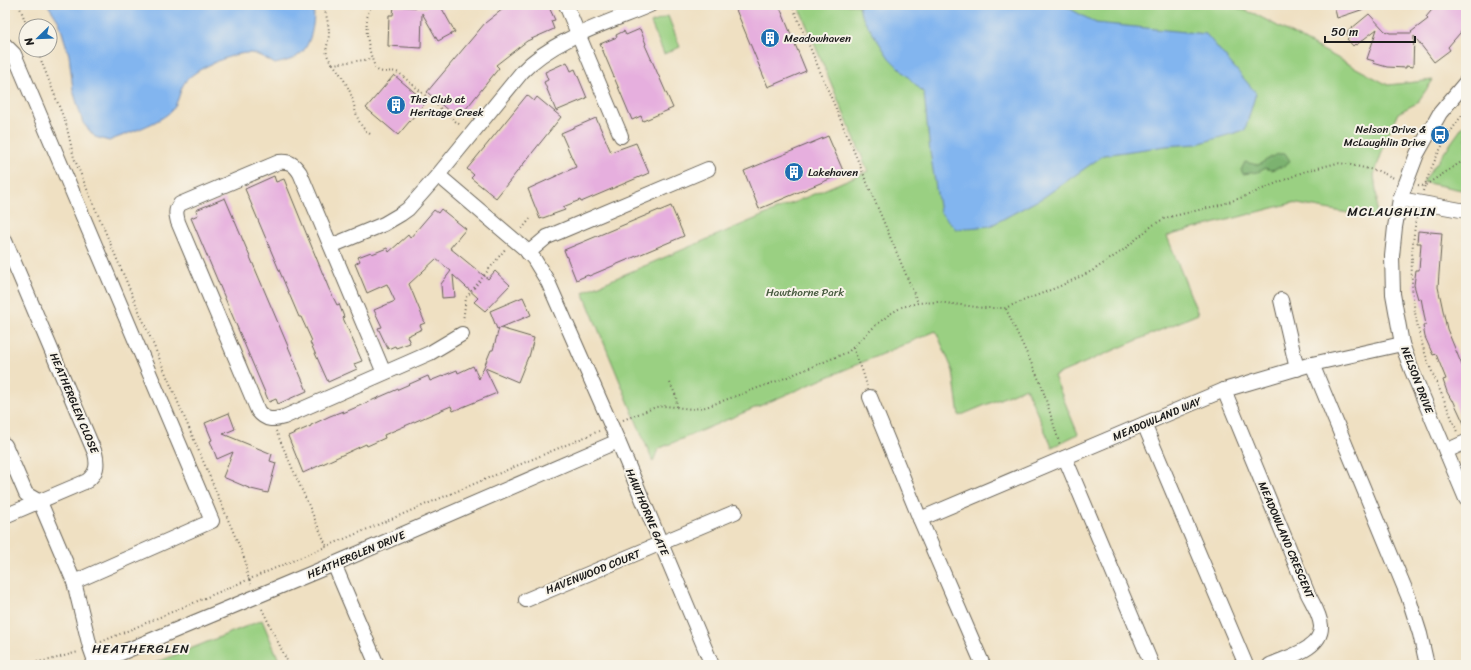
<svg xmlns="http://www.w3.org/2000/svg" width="1471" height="670" font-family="Sriracha,sans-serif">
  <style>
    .green { fill: #9ad082; stroke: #5b764f }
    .forest { fill: #7bb270; stroke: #4c6746 }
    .water { fill: #82b5ef; stroke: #4f6886 }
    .building { fill: #e6afde }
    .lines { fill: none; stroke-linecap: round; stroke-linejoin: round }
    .minor-casing { stroke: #666156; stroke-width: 16 }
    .path { stroke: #666156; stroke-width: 2; stroke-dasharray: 1 3; stroke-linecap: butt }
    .minor { stroke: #fff; stroke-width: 14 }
    .labels { text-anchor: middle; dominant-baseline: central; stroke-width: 4; stroke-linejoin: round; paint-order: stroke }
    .poi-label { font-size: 11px; fill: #1c1c1c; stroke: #f7f3e8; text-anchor: start }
    .park-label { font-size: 11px; fill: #485b40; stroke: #f7f3e8 }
    .street-label { font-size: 11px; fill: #1c1c1c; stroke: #f7f3e8 }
    .quarter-label { font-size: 13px; letter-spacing: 1px; fill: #1c1c1c; stroke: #f7f3e8 }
  </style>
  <rect width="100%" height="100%" fill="#f7f3e8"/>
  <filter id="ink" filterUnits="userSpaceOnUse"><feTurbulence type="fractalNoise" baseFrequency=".025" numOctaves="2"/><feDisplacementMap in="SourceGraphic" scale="8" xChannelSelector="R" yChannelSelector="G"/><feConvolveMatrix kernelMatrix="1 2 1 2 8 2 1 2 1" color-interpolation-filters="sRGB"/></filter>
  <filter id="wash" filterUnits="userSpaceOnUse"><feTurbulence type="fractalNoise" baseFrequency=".012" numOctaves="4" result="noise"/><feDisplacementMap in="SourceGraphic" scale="16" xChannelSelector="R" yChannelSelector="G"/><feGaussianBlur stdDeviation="0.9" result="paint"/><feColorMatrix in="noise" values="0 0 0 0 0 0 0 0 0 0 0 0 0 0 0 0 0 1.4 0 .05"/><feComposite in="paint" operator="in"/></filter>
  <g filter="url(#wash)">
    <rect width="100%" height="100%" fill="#efe0c2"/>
    <g class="green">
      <path d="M798,5H1229L1255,14L1388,85L1433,80L1417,103L1398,113L1388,135L1374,175L1377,198L1376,218L1292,203L1167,236L1198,314L1054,376L1078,434L1052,447L1026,388L959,416L953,371L936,331L658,449L653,462L583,292L868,171Z"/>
      <path d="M668,16L680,47L664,54L651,23Z"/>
      <path d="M1466,122V191L1423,182Z"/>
      <path d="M262,620L281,665H150Z"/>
    </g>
    <path class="forest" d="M1285,153L1290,161L1284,166L1271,170L1265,168C1260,173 1250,173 1243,174L1241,170L1245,162L1258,165L1275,155Z"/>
    <g class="water">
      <path d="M48,5H313C316,19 311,47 299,55C293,60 283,62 275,64C268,60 259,54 250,53C234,52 194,69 185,82C179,91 179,102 172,110C161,123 125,134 109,141L95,137L83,123L73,90L69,55L59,22Z"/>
      <path d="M859,5H1063L1096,23L1206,34L1256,93L1245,130L1197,144L1166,146L1104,155L1044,197L990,226L956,229L940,212L930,152L924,93L889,58L861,15Z"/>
    </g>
    <g id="blocks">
      <g class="building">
        <path d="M425,5H440L455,32L438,41L422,13L421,48L388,46L389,15H393L394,6L426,8Z"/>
        <path d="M508,5H548L555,20L551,21L554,29L527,41L496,65L499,68L461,115L454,109L451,113L427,92L485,23Z"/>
        <path d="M734,5H779L806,71L768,87Z"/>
        <path d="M1334,5H1370V7L1337,18Z"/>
        <path d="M1436,5H1466V26L1448,47L1450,50L1434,62L1414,36L1413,67L1406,66V68L1387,67L1373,63L1374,61L1367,59L1377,29L1356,45L1355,44L1353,46L1347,39L1349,37L1346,33L1369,14L1385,31L1390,33H1412L1411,32L1428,19L1426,17Z"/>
        <path d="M640,29L646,44L645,45L673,108L643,121L641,116L632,120L600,44L617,37L616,35L624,31L626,35Z"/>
        <path d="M567,62L571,71L575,69L587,98L556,111L544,82L548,80L545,72Z"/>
        <path d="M394,75L426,102L398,135L366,108Z"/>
        <path d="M527,95L534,101L537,97L561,117L496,198L471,178L474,175L467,169Z"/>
        <path d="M596,118L611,152L636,143L649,173L581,202L580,200L563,207L565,210L540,219L528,189L576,167L561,133Z"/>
        <path d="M828,136L844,173L759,209L744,171Z"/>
        <path d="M274,176L276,182L284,179L329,289L337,305L339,304L344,317L343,318L362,361L354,364L357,369L328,382L310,342L312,341L301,317H299L290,296L245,189Z"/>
        <path d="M225,198L307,391L278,404L276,399L269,402L191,218L198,215L196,210Z"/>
        <path d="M671,206L684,236L589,276L588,275L576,280L564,250L659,210V211Z"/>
        <path d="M441,209L466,229L450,248L488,279L495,271L510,285L485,311L474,302L478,298L453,275L455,297L442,298L441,284L451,271L436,259L409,284L425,323L420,325L422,329L407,336L410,343L396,348L395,346L388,349L378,328L382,327L374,310L395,301L387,284L367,293L355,264L360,261L358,257L371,252L372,254L387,248L389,252L408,235L410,238L434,210L438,213Z"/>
        <path d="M1418,231L1442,233L1438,287L1447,329L1466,375V428L1453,400L1452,401L1447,392L1443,380L1446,379L1436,354L1433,355L1425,337L1423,326L1426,325L1421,298L1418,299L1414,285L1416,270H1419L1421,243H1417Z"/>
        <path d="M523,297L531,315L500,328L534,338L529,357H528L518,382L485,368L497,393L453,411L451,406L384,435L385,438L367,446L366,444L303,473L288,436L311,426V425L330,416L343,411V413L428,376L430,381L457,370L458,373L473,366L479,379L491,350H493L499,328L497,329L490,311Z"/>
        <path d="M229,413L235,429L223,434L272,454L270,461L276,463L268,493L251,489L223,477L233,452L217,459L210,441L212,440L205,423Z"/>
      </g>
    </g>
  </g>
  <g filter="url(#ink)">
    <use href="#blocks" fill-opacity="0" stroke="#666156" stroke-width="1"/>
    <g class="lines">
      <defs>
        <g id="minor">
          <path d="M566,5L621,136"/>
          <path d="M5,45L14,54L212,521L74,582"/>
          <path d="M1466,82L1440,113L1417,154L1400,199L1395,227L1392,256L1393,294L1402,344L1412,371L1466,499"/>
          <path d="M438,175L525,249L534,259L548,282L618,441L712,665"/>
          <path d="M1400,199L1466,211"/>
          <path d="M5,241L95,453C98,465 97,473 87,481L5,516"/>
          <path d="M331,246L384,224L401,214L408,209L438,175L522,72C553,39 608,23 650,5"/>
          <path d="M528,253L547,237L552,235L708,169"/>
          <path d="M1281,300L1297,369"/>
          <path d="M1312,364L1408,596L1420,634L1427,665"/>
          <path d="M384,373L300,173C294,164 290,161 279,162L180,204C175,210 176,214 178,222L258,411C266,421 273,420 284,417L430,353L462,334"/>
          <path d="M1224,390L1308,594C1313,604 1320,614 1321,626C1322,649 1287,657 1270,665"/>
          <path d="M870,397L920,519L983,665"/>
          <path d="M1144,424L1246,665"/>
          <path d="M5,445L26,494L40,502L74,582L90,647L96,664"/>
          <path d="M1446,451L1466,442"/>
          <path d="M1065,458L1152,665"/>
          <path d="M920,519L1224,390L1312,364L1402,344"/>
          <path d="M334,564L377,665"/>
          <path d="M526,600L735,512"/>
          <path d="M92,665L334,564L618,441"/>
        </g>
      </defs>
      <use href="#minor" class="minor-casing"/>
      <g class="path">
        <path d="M19,5L27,26"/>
        <path d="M323,5C326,14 329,24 329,34C328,48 322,52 333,64"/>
        <path d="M339,5L341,8"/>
        <path d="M372,5C361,20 369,54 376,69C383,75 391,69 399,73L461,126"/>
        <path d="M792,5L918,303"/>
        <path d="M37,50L66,124L74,158L87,189L241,550L246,563V571L251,584"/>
        <path d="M370,134C355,124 356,107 350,92C346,82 340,73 333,64L372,59"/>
        <path d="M1418,185L1424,186L1466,159"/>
        <path d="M1423,191C1433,160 1446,136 1466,110"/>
        <path d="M1417,214C1408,264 1410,311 1427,359C1436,383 1448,407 1457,432"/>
        <path d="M522,229L530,219"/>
        <path d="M1006,309L1041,384L1060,445"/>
        <path d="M463,321L466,298L506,248"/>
        <path d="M853,348L863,372L867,386"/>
        <path d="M670,383L676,396L677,407"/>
        <path d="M623,420L656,407L666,406L692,409L706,407L785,378L848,352L875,326L890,314L902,307L918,303L938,302L984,308H1005L1058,287L1092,271L1122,251L1153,225L1165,218L1220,205L1246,196L1303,172L1337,163L1347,164L1378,171L1394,178"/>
        <path d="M276,431L327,547"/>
        <path d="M262,609L289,665"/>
        <path d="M101,642L599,431"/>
        <path d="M17,665L50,660L78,652"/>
      </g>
      <use href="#minor" class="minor"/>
    </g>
  </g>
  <defs>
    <symbol id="building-disc" viewBox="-11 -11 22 22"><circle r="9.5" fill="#1f6fb2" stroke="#f7f3e8"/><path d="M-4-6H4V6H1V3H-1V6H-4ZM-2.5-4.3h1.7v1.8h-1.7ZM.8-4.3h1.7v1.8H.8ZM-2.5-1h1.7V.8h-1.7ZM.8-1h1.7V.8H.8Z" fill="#fff"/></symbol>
    <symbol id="bus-disc" viewBox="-11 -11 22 22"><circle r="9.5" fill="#1f6fb2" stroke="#f7f3e8"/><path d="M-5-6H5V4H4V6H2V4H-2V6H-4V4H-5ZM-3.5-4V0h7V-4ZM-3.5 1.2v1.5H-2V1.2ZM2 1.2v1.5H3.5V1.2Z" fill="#fff"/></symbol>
  </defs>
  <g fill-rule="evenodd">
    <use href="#building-disc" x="759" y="27" width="22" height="22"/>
    <use href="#building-disc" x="385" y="94" width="22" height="22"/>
    <use href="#bus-disc" x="1429" y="124" width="22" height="22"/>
    <use href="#building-disc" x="783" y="161" width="22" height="22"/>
  </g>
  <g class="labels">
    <g class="poi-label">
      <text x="784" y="38">Meadowhaven</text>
      <text x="410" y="99">The Club at<tspan x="410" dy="13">Heritage Creek</tspan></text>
      <text x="1426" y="129" text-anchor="end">Nelson Drive &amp;<tspan x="1426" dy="13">McLaughlin Drive</tspan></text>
      <text x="808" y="172">Lakehaven</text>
    </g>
    <g class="park-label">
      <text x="805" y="292">Hawthorne Park</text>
    </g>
    <g class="street-label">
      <text transform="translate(1417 380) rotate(69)">NELSON DRIVE</text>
      <text transform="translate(74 403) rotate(67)">HEATHERGLEN CLOSE</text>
      <text transform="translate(1157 419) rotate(-23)">MEADOWLAND WAY</text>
      <text transform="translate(647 512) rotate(67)">HAWTHORNE GATE</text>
      <text transform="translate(1286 540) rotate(67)">MEADOWLAND CRESCENT</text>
      <text transform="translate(356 555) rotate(-23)">HEATHERGLEN DRIVE</text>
      <text transform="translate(593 572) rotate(-22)">HAVENWOOD COURT</text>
    </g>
    <g class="quarter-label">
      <text x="1392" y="211">MCLAUGHLIN</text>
      <text x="141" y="648">HEATHERGLEN</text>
    </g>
  </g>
  <rect width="1471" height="670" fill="none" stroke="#f7f3e8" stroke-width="20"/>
  <g transform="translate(38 38) rotate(247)"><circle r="19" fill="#f7f3e8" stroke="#9f9d96"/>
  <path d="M0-3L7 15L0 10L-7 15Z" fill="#1f6fb2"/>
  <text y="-6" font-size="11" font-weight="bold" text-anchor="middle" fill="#1c1c1c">N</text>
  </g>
  <path d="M1325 36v6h90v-6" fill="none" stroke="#1c1c1c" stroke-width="2"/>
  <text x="1331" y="36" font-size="12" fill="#1c1c1c" stroke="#f7f3e8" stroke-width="3" paint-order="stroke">50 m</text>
</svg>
